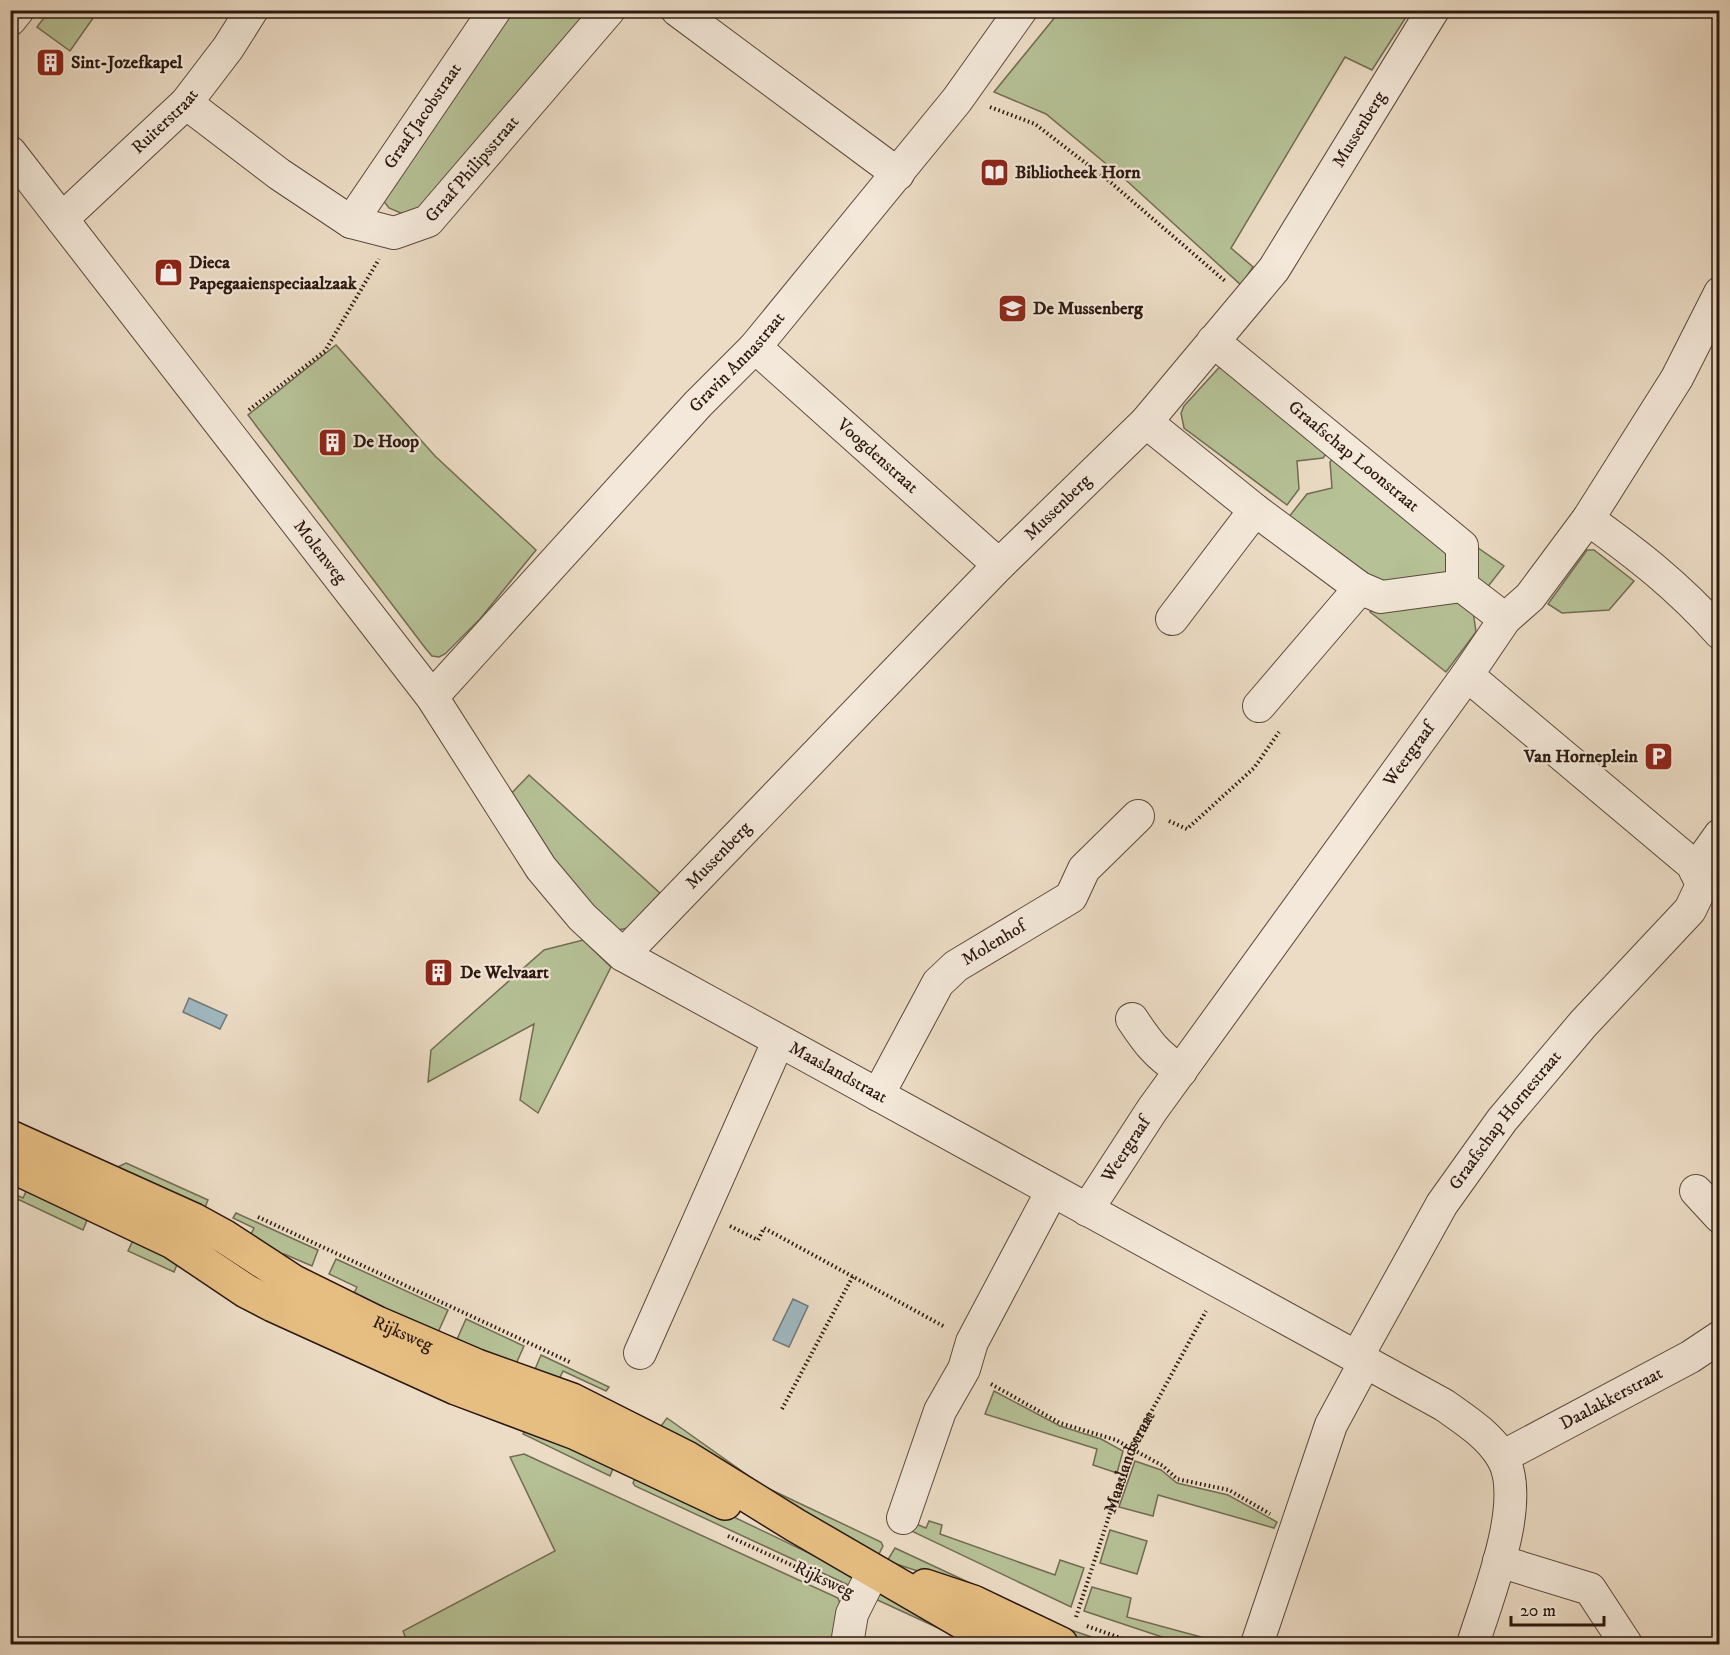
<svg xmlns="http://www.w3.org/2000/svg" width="1730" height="1655" font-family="'IM FELL DW Pica',serif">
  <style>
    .green { fill: #b6c196; stroke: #716c53; stroke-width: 1.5 }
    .water { fill: #9fb8c0; stroke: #71787a; stroke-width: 1.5 }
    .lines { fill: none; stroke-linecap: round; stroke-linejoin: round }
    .minor-casing { stroke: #5c493d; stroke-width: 34 }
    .major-casing { stroke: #2c1810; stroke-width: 36 }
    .path { stroke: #2c1810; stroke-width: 4; stroke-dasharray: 1.5 3; stroke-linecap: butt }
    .minor { stroke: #f3e8d9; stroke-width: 32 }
    .major { stroke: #e6be82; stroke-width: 33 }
    .labels { text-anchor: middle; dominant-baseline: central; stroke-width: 4.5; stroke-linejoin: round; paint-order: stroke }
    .poi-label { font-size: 18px; font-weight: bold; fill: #2c1810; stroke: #f3e8d9; text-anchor: start }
    .street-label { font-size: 18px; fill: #2c1810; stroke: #f3e8d9 }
  </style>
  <rect width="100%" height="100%" fill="#ecdcc5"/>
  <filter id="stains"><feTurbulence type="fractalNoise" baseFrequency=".00333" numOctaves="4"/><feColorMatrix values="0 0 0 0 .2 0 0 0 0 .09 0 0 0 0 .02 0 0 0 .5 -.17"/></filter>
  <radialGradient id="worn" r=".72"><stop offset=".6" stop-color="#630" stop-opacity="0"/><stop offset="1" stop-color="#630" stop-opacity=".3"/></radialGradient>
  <g class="green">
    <path d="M49,11V10L98,11L70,51L37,27Z"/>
    <path d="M510,11H588L419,208L403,214L389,208L382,199Z"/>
    <path d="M1060,11H1410L1372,70L1345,57L1231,248L1253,267L1241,285L1128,182L1046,114L994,92Z"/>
    <path d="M336,345L435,456L536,550L480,619L445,654L439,657L432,656L426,649L248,415Z"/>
    <path d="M1225,361L1333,445L1323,458L1297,461L1299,489L1287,505L1184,428L1181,413L1184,406Z"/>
    <path d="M1339,451L1456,553V576L1374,583L1288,518L1307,494L1332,488L1330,462Z"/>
    <path d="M1471,543L1504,566L1486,589L1472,579Z"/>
    <path d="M1587,550H1594L1634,581L1609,610L1562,613L1548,604Z"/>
    <path d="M1451,601L1461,604L1473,611L1476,632L1446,672L1370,612L1374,607Z"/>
    <path d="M529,775L660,893L628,928L618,930L600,921L507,798Z"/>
    <path d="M583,940L611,967L538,1113L520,1100L534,1024L428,1082L431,1050L544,950Z"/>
    <path d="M126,1163L208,1200L202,1215L109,1171Z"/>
    <path d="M29,1185L90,1213L83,1230L11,1196L10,1192L23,1198Z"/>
    <path d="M236,1213L318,1250L312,1266L284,1254L278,1264L247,1242L254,1228L233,1218Z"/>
    <path d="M134,1238L180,1257L174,1272L128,1251Z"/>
    <path d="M336,1259L448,1310L435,1339L351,1300L357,1287L329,1274Z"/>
    <path d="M466,1319L524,1346L515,1366L454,1346Z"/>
    <path d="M541,1355L609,1387L606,1391L563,1371L557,1384L533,1374Z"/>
    <path d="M994,1391L1060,1426L1101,1439L1123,1451L1117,1473L1093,1465L1097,1449L985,1414Z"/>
    <path d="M667,1418L763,1486L881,1542L883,1546L878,1556L658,1430Z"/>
    <path d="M527,1425L616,1461L610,1476L523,1434Z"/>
    <path d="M524,1454L838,1598L843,1612L840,1644H408L403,1631L555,1551L510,1457Z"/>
    <path d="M1135,1461L1161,1470L1177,1483L1228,1495L1277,1522L1274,1528L1158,1495L1153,1516L1119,1507Z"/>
    <path d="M638,1471L865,1580L857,1589L635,1486L633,1483Z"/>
    <path d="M906,1520L926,1528L929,1521L942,1525L940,1534L1055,1575L1060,1560L1084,1568L1071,1607L903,1527Z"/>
    <path d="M1110,1530L1147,1541L1137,1574L1100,1563Z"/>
    <path d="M895,1548L1071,1630L1112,1644H1077L930,1575L887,1561Z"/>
    <path d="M874,1585L973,1644L871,1597Z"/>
    <path d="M1092,1587L1131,1598L1127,1617L1227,1644H1183L1084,1611Z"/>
  </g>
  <g class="water">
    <path d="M189,998L227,1015L220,1029L183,1012Z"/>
    <path d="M793,1299L808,1306L789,1347L773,1340Z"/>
  </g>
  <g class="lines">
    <defs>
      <g id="minor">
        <path d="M677,10L898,174"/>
        <path d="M10,20L18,10"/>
        <path id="s2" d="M186,103L279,174L351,222L394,233L428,221L609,10"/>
        <path id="s3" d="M10,152L432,697L541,868L582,917L623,955L1444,1405C1465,1420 1488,1434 1502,1457C1528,1500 1487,1598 1473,1644"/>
        <path id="s4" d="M62,219L186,103L228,48L252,10"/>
        <path id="s5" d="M351,222L495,10"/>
        <path id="s6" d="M1213,341L1462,546V586"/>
        <path id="s7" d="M755,347L999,565"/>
        <path d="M1146,422L1255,510L1360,588L1381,597L1462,586L1505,619"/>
        <path d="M1588,519C1638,555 1678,586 1720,633"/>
        <path d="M1172,619L1255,510"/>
        <path id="s8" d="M432,697L698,404L755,347L957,100L1021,10"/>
        <path d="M1259,706L1360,588"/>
        <path d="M1695,870L1720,835"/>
        <path id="s9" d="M623,955L999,565L1146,422L1274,269L1433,10"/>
        <path d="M1132,1019C1148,1043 1156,1054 1181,1071"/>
        <path id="s10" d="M878,1095L938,983L956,966L1071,897L1084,869L1138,816"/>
        <path d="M1696,1191L1720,1217"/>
        <path id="s11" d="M1087,1210L1152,1110L1467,675L1505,619L1530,597L1588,519L1677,378L1720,293"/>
        <path d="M640,1353L778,1042"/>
        <path id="s12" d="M1357,1357L1442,1204L1502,1120L1583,1024L1690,910L1702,885L1693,865L1467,675"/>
        <path id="s13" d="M1502,1457L1690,1357L1720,1337"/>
        <path d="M903,1518L940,1411L964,1369L972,1342L1052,1191"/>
        <path d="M1499,1561L1590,1589L1626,1644"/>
        <path d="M847,1644L852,1614L873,1572"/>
        <path d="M1257,1644L1331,1425L1365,1362"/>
      </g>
      <g id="major">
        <path id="s14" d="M10,1137L194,1220L225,1237L294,1282L377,1323L477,1366L572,1400L687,1458L795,1525L1000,1644"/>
        <path d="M10,1165L173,1242L246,1291L273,1305L456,1388L576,1433L725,1503"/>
        <path d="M925,1586L973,1602L1061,1644"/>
      </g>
    </defs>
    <use href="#minor" class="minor-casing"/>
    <use href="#major" class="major-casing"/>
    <g class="path">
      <path d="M990,107L1035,124L1109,181L1225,281"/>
      <path d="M249,410L325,351L379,259"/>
      <path d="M1169,821L1187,829L1254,768L1279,732"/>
      <path d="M258,1217L572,1363"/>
      <path d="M730,1226L758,1240L764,1228L945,1327"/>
      <path d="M991,1384L1060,1423L1116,1440L1163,1466L1177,1479L1229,1490L1270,1514"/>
      <path d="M782,1409L853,1276"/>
      <path d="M728,1536L809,1573"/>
      <path id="s1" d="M1076,1617L1131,1449L1206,1311"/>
      <path d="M1087,1626L1137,1644"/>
    </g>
    <use href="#minor" class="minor"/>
    <use href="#major" class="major"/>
  </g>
  <defs>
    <symbol id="building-square" viewBox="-11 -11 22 22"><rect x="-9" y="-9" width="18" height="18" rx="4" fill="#8f2418" stroke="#f3e8d9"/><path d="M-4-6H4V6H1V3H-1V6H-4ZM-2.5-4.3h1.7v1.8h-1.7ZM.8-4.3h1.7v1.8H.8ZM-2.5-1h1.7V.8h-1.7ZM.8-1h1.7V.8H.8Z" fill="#fff"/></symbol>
    <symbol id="library-square" viewBox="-11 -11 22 22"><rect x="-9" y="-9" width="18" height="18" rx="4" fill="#8f2418" stroke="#f3e8d9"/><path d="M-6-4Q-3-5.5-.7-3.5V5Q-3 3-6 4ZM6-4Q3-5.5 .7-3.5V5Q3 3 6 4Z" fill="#fff"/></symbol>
    <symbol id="shop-square" viewBox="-11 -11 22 22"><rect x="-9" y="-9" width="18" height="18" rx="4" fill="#8f2418" stroke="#f3e8d9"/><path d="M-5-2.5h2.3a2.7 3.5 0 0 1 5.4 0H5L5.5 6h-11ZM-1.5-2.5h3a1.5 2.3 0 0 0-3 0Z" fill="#fff"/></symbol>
    <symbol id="school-square" viewBox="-11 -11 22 22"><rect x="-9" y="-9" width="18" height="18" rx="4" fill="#8f2418" stroke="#f3e8d9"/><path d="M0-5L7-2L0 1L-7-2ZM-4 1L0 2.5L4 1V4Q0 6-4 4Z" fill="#fff"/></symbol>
    <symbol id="parking-square" viewBox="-11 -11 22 22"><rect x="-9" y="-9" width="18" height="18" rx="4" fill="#8f2418" stroke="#f3e8d9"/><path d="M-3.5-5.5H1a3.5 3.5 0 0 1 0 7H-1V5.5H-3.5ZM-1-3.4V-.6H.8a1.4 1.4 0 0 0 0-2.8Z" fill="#fff"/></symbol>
  </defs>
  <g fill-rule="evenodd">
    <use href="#building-square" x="34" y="46" width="33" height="33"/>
    <use href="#library-square" x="978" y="156" width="33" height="33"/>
    <use href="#shop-square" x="152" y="256" width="33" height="33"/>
    <use href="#school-square" x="996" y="292" width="33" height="33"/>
    <use href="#building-square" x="316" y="426" width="33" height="33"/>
    <use href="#parking-square" x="1642" y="740" width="33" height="33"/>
    <use href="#building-square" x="422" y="956" width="33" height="33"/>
  </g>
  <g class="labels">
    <g class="poi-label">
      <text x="71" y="63">Sint-Jozefkapel</text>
      <text x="1015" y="173">Bibliotheek Horn</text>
      <text x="189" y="263">Dieca<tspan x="189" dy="21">Papegaaienspeciaalzaak</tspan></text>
      <text x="1033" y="309">De Mussenberg</text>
      <text x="353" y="442">De Hoop</text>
      <text x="1638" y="757" text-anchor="end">Van Horneplein</text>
      <text x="460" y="973">De Welvaart</text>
    </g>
    <g class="street-label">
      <text stroke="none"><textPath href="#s5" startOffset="128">Graaf Jacobstraat</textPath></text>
      <text stroke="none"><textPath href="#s4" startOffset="142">Ruiterstraat</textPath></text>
      <text stroke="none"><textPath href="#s9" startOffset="1110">Mussenberg</textPath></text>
      <text stroke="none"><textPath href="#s2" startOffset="352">Graaf Philipsstraat</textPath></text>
      <text stroke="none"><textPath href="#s8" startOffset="453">Gravin Annastraat</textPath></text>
      <text stroke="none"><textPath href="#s7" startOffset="164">Voogdenstraat</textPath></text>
      <text stroke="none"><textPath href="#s6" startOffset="182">Graafschap Loonstraat</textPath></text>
      <text stroke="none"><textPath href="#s9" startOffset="624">Mussenberg</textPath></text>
      <text stroke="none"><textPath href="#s3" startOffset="506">Molenweg</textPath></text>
      <text stroke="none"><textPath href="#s11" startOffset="558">Weergraaf</textPath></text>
      <text stroke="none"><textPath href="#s9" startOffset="138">Mussenberg</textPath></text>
      <text stroke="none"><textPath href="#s10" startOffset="196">Molenhof</textPath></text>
      <text stroke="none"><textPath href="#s3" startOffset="1257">Maaslandstraat</textPath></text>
      <text stroke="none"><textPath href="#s12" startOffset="280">Graafschap Hornestraat</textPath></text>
      <text stroke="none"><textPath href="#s11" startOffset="72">Weergraaf</textPath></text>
      <text stroke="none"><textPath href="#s14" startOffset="440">Rijksweg</textPath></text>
      <text stroke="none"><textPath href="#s13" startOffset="124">Daalakkerstraat</textPath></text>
      <text stroke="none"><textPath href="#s1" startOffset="164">Maaslandstraat</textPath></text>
      <text transform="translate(824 1580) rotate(25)">Rijksweg</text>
    </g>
  </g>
  <rect width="1730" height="1655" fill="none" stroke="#ecdcc5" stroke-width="36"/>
  <rect x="12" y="12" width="1706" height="1631" fill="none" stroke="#2c1810" stroke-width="3"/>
  <rect x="18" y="18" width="1694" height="1619" fill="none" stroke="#2c1810" stroke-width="1.5"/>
  <path d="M1511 1616v9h93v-9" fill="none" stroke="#2c1810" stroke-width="3"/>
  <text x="1520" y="1616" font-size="18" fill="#2c1810" stroke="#f3e8d9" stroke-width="4.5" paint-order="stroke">20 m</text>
  <rect width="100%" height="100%" filter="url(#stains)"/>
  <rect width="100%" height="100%" fill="url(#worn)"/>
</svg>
